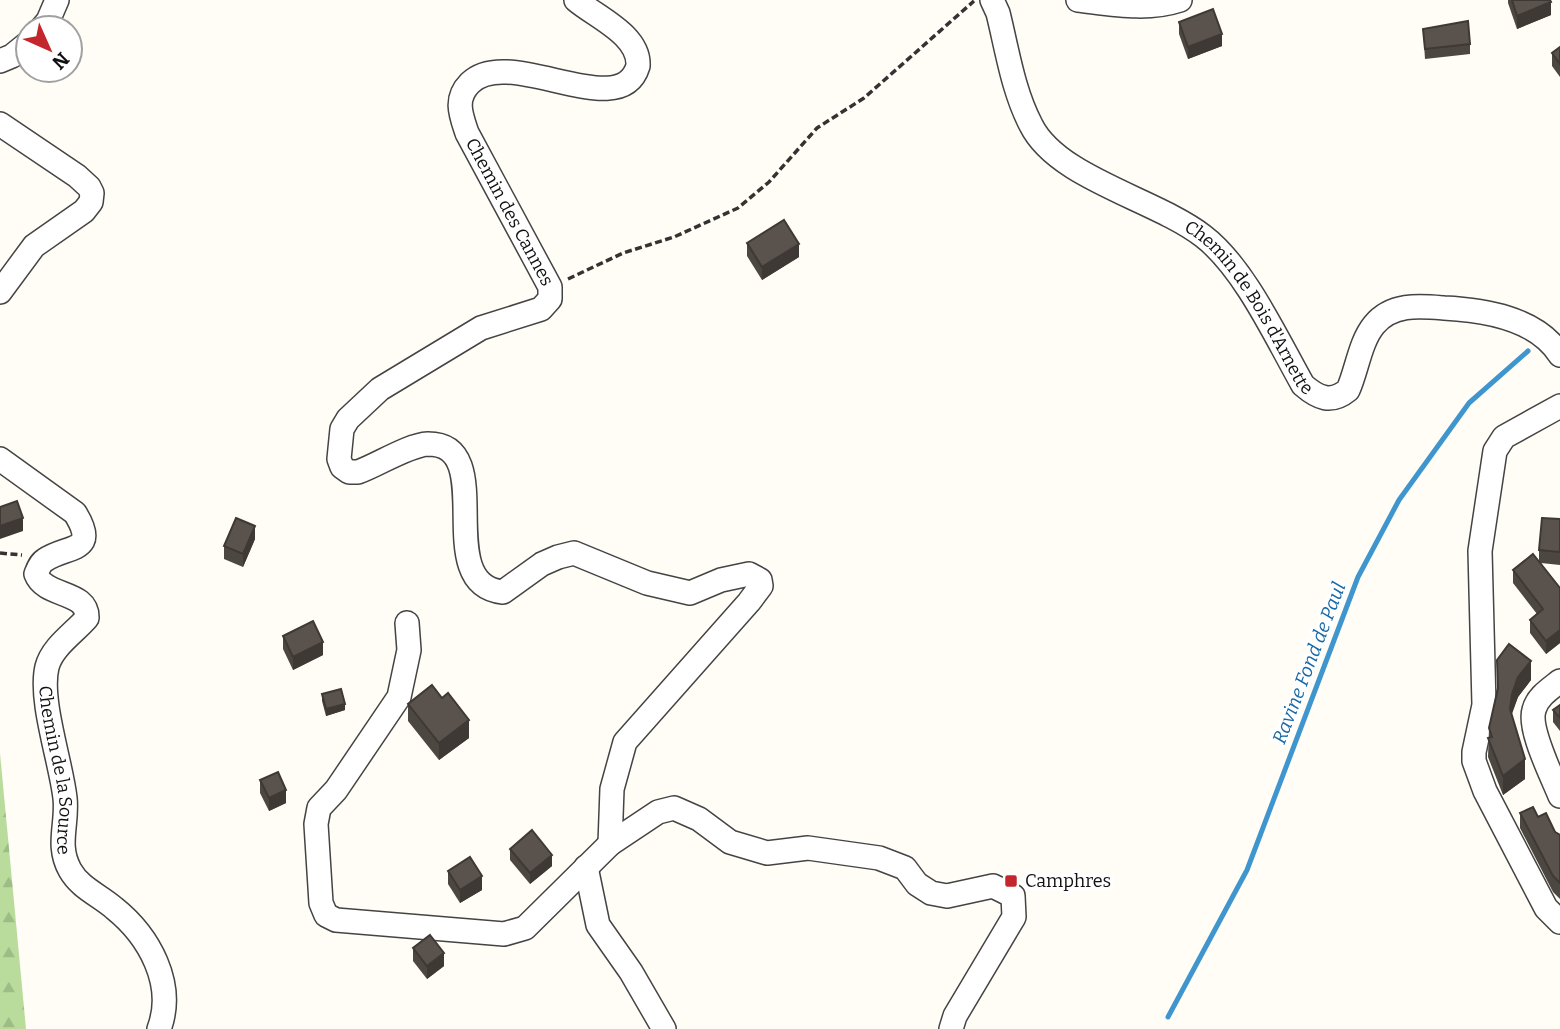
<svg xmlns="http://www.w3.org/2000/svg" width="1560" height="1029" font-family="Bitter,serif">
  <style>
    .forest { fill: url(#forest-firs) }
    .lines { fill: none; stroke-linecap: round; stroke-linejoin: round }
    .stream { stroke: #3f96cf; stroke-width: 5 }
    .minor-casing { stroke: #444; stroke-width: 26 }
    .path { stroke: #333; stroke-width: 3.5; stroke-dasharray: 7 3.5; stroke-linecap: butt }
    .minor { stroke: #fff; stroke-width: 23 }
    .wall { fill: #4d4742 }
    .shaded-wall { fill: #3f3936 }
    .building { fill: #5a524d; stroke: #3f3936; stroke-width: 2 }
    .poi-dot { fill: #c4262e; stroke: #fff; stroke-width: 2.5 }
    .labels { text-anchor: middle; dominant-baseline: central; stroke-width: 7; stroke-linejoin: round; paint-order: stroke }
    .street-label { font-size: 18px; fill: #111; stroke: #fff }
    .poi-label { font-size: 18px; fill: #111; stroke: #fff; text-anchor: start }
    .water-label { font-size: 19px; font-style: italic; fill: #1768a6; stroke: #fff }
  </style>
  <defs>
    <pattern id="forest-firs" width="22" height="20" patternUnits="userSpaceOnUse" patternTransform="scale(1.75)"><rect width="22" height="20" fill="#b9dc9c"/><path d="M5 1l3.5 6h-7zM16 11l3.5 6h-7z" fill="#9ebc85"/></pattern>
  </defs>
  <rect width="100%" height="100%" fill="#fffdf5"/>
  <path class="forest" d="M0,753L26,1029H0Z"/>
  <g class="lines">
    <path class="stream" d="M1168,1017L1247,870L1358,577L1399,500L1469,403L1528,351"/>
    <defs>
      <g id="minor">
        <path id="s1" d="M576,0C596,17 640,35 638,66C620,125 509,44 470,83C454,99 461,115 467,133L550,287V299L541,309L481,328L380,389L348,419L342,429L339,459L342,467L349,472H358C378,465 408,445 428,444C501,444 429,584 503,592L542,564L558,557L574,553L647,583L690,593L721,580L749,574L760,580L761,586L749,602L625,742L612,789L610,844"/>
        <path id="s2" d="M992,0L998,13C1007,49 1013,91 1031,125C1057,178 1155,199 1203,236C1244,267 1277,339 1303,385C1318,398 1331,404 1348,390C1357,370 1360,342 1374,325C1392,303 1420,306 1444,308C1484,310 1537,318 1560,355"/>
        <path d="M1078,0C1112,4 1147,11 1180,0"/>
        <path d="M42,28L48,21L57,0"/>
        <path d="M0,61L12,56L28,43"/>
        <path d="M0,124L77,176L89,187L92,193L91,202L84,211L34,246L0,292"/>
        <path d="M1560,406L1504,437L1495,451L1480,551L1484,705L1474,752V761L1485,791L1546,908L1560,922"/>
        <path id="s3" d="M0,459L75,513C100,553 67,545 45,560C40,563 38,569 36,574C45,598 88,590 87,618C74,633 52,647 47,667C39,700 61,762 65,798C68,824 56,845 70,870C80,888 99,895 114,908C149,936 176,984 159,1029"/>
        <path d="M407,623L409,650L399,697L336,790L319,808L316,824L321,903L326,915L336,920L504,934L525,928L610,844L658,812L674,808L699,819L730,842L767,853L808,848L879,858L905,868L917,884L931,893L947,896L993,886L1013,896L1014,917L955,1016L951,1029"/>
        <path d="M1560,681C1550,689 1537,697 1534,710C1528,729 1552,776 1560,796"/>
        <path d="M586,867L598,925L631,972L664,1029"/>
      </g>
    </defs>
    <use href="#minor" class="minor-casing"/>
    <g class="path">
      <path d="M568,279L623,253L674,237L738,208L769,182L817,128L864,98L974,1"/>
      <path d="M0,553L22,555"/>
    </g>
    <use href="#minor" class="minor"/>
  </g>
  <g class="wall">
    <path d="M1508,0H1550L1551,15L1517,29L1508,3Z"/>
    <path d="M1179,22L1222,46L1188,59L1179,34Z"/>
    <path d="M1423,29L1470,44V54L1425,59Z"/>
    <path d="M1560,47V77L1552,66V53Z"/>
    <path d="M747,243L799,257L762,280L747,256Z"/>
    <path d="M1560,519V565L1541,563L1560,588V643L1546,654L1530,633V620L1537,614L1513,583V570L1539,561V550Z"/>
    <path d="M255,539L243,567L224,559V546Z"/>
    <path d="M283,636L323,655L293,670L283,649Z"/>
    <path d="M1531,680L1518,697L1511,715L1525,779L1503,795L1488,757L1489,728L1497,689Z"/>
    <path d="M322,694L345,710L326,716L322,701Z"/>
    <path d="M408,704L469,738L439,760L408,721Z"/>
    <path d="M1560,705V731L1553,722V710Z"/>
    <path d="M260,780L286,803L269,811L260,793Z"/>
    <path d="M1520,813L1538,817L1560,835V899L1553,892L1520,828Z"/>
    <path d="M510,849L552,866L530,884L510,860Z"/>
    <path d="M448,871L482,890L460,903L448,884Z"/>
    <path d="M413,948L444,966L427,979L413,961Z"/>
  </g>
  <g class="shaded-wall">
    <path d="M1551,2V15L1517,29V16Z"/>
    <path d="M1222,34V46L1188,59V47Z"/>
    <path d="M799,244V257L762,280V267Z"/>
    <path d="M23,518V531L0,539V526Z"/>
    <path d="M255,526V539L243,567V554Z"/>
    <path d="M1560,630V643L1546,654V641Z"/>
    <path d="M323,642V655L293,670V657Z"/>
    <path d="M1531,661V680L1518,697L1512,714L1510,709L1512,694L1518,677Z"/>
    <path d="M345,704V710L326,716V709Z"/>
    <path d="M469,720V738L439,760V743Z"/>
    <path d="M1525,759V779L1503,795V776Z"/>
    <path d="M286,790V803L269,811V798Z"/>
    <path d="M552,855V866L530,884V873Z"/>
    <path d="M482,876V890L460,903V890Z"/>
    <path d="M444,953V966L427,979V966Z"/>
  </g>
  <g class="building">
    <path d="M1512,0H1550L1551,2L1517,16Z"/>
    <path d="M1213,9L1222,34L1188,47L1179,22Z"/>
    <path d="M1468,21L1470,44L1425,49L1423,29Z"/>
    <path d="M1560,47V64L1552,53Z"/>
    <path d="M784,220L799,244L762,267L747,243Z"/>
    <path d="M17,501L23,518L0,526V507Z"/>
    <path d="M236,518L255,526L243,554L224,546Z"/>
    <path d="M1542,518L1560,519V552L1539,550Z"/>
    <path d="M1533,554L1560,588V630L1546,641L1530,620L1543,609L1513,570Z"/>
    <path d="M313,621L323,642L293,657L283,636Z"/>
    <path d="M1509,644L1531,661L1518,677L1512,694L1510,709L1525,759L1503,776L1488,738L1492,737L1489,728L1498,688L1497,660Z"/>
    <path d="M432,685L442,698L448,693L469,720L439,743L408,704Z"/>
    <path d="M341,689L345,704L326,709L322,694Z"/>
    <path d="M1560,705V718L1553,710Z"/>
    <path d="M278,772L286,790L269,798L260,780Z"/>
    <path d="M1533,807L1538,817L1546,813L1555,832L1560,835V883L1553,876L1520,813Z"/>
    <path d="M532,830L552,855L530,873L510,849Z"/>
    <path d="M470,857L482,876L460,890L448,871Z"/>
    <path d="M430,935L444,953L427,966L413,948Z"/>
  </g>
  <rect class="poi-dot" x="1004" y="874" width="14" height="14" rx="3.5"/>
  <g class="labels">
    <g class="street-label">
      <text stroke="none"><textPath href="#s1" startOffset="420">Chemin des Cannes</textPath></text>
      <text stroke="none"><textPath href="#s2" startOffset="424">Chemin de Bois d'Arnette</textPath></text>
      <text stroke="none"><textPath href="#s3" startOffset="422">Chemin de la Source</textPath></text>
    </g>
    <g class="poi-label">
      <text x="1025" y="881">Camphres</text>
    </g>
    <g class="water-label">
      <text transform="translate(1309 663) rotate(-69)">Ravine Fond de Paul</text>
    </g>
  </g>
  <g transform="translate(49 49) rotate(135)"><circle r="33" fill="#ffffff" stroke="#a0a0a0" stroke-width="2"/>
  <path d="M0-5L12 26L0 18L-12 26Z" fill="#c4262e"/>
  <text y="-10" font-size="19" font-weight="bold" text-anchor="middle" fill="#111111">N</text>
  </g>
</svg>
